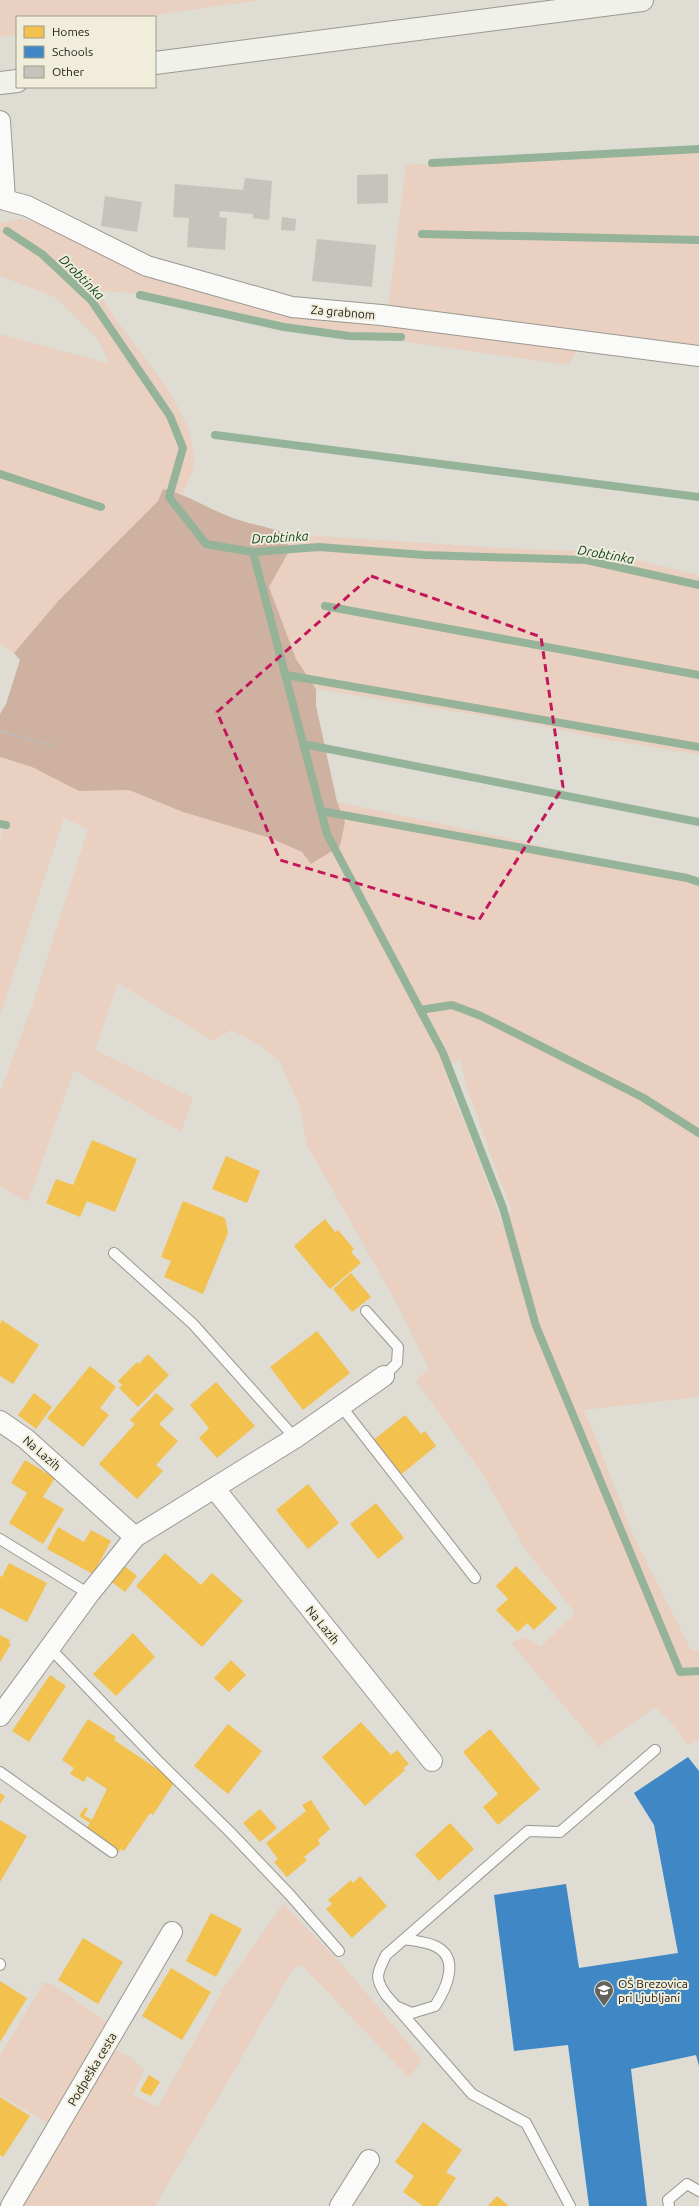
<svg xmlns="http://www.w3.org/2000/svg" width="699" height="2206" font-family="Ubuntu,sans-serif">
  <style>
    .green { fill: #ead0c1; fill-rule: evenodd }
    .forest { fill: #ceb1a0 }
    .homes { fill: #f2c14e }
    .schools { fill: #3f88c5 }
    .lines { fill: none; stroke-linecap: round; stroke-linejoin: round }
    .stream { stroke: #94b398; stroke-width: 8 }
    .building { fill: #c6c3bc }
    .lane-casing { stroke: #999891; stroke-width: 12 }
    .street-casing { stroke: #999891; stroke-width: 22 }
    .secondary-casing { stroke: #999891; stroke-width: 24 }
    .path { stroke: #bcbcb9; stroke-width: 2.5; stroke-dasharray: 4 2; stroke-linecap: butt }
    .lane { stroke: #fafaf8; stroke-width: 10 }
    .street { stroke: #fafaf8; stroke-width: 20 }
    .secondary { stroke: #f1f1ec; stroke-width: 22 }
    .marked { fill: none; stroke: #c2185b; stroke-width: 3; stroke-dasharray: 8 5; stroke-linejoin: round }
    .labels { text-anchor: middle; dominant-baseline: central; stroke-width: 4; stroke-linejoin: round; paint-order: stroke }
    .street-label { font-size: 12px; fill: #22211b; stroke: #f0eddb }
    .poi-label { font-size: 12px; fill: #22211b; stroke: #f0eddb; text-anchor: start }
    .water-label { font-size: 13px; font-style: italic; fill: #0e4423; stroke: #f0eddb }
  </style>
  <rect width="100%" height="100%" fill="#dedcd3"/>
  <g class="green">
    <path d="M0,0H261L142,17H17V35L0,37Z"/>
    <path d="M699,149V346L388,308L406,165Z"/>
    <path d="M21,219L42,224L150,272L578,349L568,365L303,327L161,296L98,290C124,342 198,405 194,465C193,474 186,485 182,494L163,489L158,501L59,600L14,653L0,645V334L110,364L97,338L55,297L0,276V223Z"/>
    <path d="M287,534L503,548L581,551L625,557L699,575V755L598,738L534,724L316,689L296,659L269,587L288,553Z"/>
    <path d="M0,757L32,767L79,791L129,790L183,812L270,838L302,852L345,822L337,802L512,839L699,883V1397L583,1410L592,1428L633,1535L691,1650H699V1740L688,1745L670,1721L655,1707L599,1747L511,1643L525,1637L540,1647L575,1613L524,1547L482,1473L416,1381L429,1369L397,1304L307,1145L300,1108L280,1062L260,1045L231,1030L213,1041L118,983L95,1050L193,1098L181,1132L74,1070L28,1202L0,1186V1093L32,1006L88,829L64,818L0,1015V839L4,825L0,824ZM460,1058L466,1085L498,1175L511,1208L505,1231L463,1118L453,1098L447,1069Z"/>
    <path d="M283,1904L347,1970L422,2060L409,2078L302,1965L293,1969L155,2206H17L111,2049L129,2056L144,2070L133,2095L158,2107L223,1989Z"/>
    <path d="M44,1982L52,1984L110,2024L49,2124L0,2095V2056Z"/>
  </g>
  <path class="forest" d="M163,489C189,495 204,507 228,516C247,524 267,526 287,534L288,553L269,587L296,659L316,689V706L337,802L345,822L340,846L311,864L302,852L270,838L183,812L129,790L79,791L32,767L0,757V714L6,704L20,660L14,653L59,600L158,501Z"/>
  <g class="homes">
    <path d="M92,1140L137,1159L115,1212L87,1201L80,1217L46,1203L56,1179L73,1185Z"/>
    <path d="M226,1156L260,1171L247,1203L212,1189Z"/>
    <path d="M183,1201L225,1218L228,1233L203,1294L164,1277L171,1261L161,1257Z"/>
    <path d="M325,1219L335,1232L338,1230L354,1249L351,1252L361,1263L330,1289L294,1246Z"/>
    <path d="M351,1273L371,1297L352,1312L333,1289Z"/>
    <path d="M2,1320L39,1345L13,1384L0,1376V1324Z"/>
    <path d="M317,1331L350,1373L303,1410L270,1367Z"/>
    <path d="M148,1354L169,1375L138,1407L119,1388L122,1385L118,1381L137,1362L139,1364Z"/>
    <path d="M90,1366L116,1387L100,1408L109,1415L83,1447L47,1418Z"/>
    <path d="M216,1382L255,1426L217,1458L199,1438L209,1428L190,1405Z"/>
    <path d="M34,1393L52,1407L36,1429L18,1415Z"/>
    <path d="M156,1393L174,1409L159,1424L178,1441L156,1465L163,1471L137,1499L99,1464L135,1424L130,1420Z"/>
    <path d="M405,1415L421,1434L425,1431L436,1446L398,1477L371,1442Z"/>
    <path d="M25,1460L55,1478L43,1497L64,1509L43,1544L9,1523L27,1493L11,1483Z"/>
    <path d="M308,1484L339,1523L308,1549L276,1510Z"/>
    <path d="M376,1503L404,1538L378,1559L350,1524Z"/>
    <path d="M58,1527L84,1542L91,1530L111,1541L93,1574L47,1549Z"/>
    <path d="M165,1553L201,1585L212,1573L243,1601L202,1647L136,1586Z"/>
    <path d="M9,1563L47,1583L27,1622L0,1608V1576L2,1577Z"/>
    <path d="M122,1564L137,1576L125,1592L109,1580Z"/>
    <path d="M516,1566L557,1608L534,1630L527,1623L518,1632L496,1610L508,1599L496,1586Z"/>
    <path d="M133,1633L155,1657L116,1696L93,1674Z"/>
    <path d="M0,1635L10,1640L9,1643L11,1644L0,1662Z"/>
    <path d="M231,1660L246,1675L229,1692L214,1678Z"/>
    <path d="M50,1675L66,1686L29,1742L12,1731Z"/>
    <path d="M88,1719L116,1737L114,1740L175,1781L153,1815L150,1813L124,1851L121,1849L118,1853L88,1834L87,1828L90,1823L79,1816L85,1807L88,1809L84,1815L92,1820L107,1789L87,1776L84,1782L70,1774L74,1768L62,1760Z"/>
    <path d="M361,1722L391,1755L397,1750L409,1764L403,1768L405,1770L365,1806L322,1757Z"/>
    <path d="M228,1724L262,1751L228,1794L194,1766Z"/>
    <path d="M490,1729L540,1789L498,1825L483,1807L498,1794L463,1752Z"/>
    <path d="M0,1793L5,1796L0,1804Z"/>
    <path d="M311,1800L330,1829L318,1840L320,1844L304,1857L307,1860L287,1877L274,1862L278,1859L266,1843L306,1811L302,1805Z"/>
    <path d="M260,1809L277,1828L260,1842L243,1823Z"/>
    <path d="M0,1820L27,1836L0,1882Z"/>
    <path d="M450,1823L474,1849L439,1881L415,1855Z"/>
    <path d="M360,1876L387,1906L352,1938L326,1909L332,1904L328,1900L351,1880L353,1883Z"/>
    <path d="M211,1913L242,1929L216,1977L186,1961Z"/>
    <path d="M83,1938L123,1962L98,2004L58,1980Z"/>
    <path d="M171,1968L211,1992L182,2040L142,2016Z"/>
    <path d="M0,1981L27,1998L0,2042Z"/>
    <path d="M149,2075L160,2082L151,2096L140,2091Z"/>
    <path d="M0,2097L30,2116L3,2157L0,2155Z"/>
    <path d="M423,2122L462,2150L446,2172L456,2178L437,2206H423L403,2192L414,2176L395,2162Z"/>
    <path d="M497,2196L509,2206H488Z"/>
  </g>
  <path class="schools" d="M688,1757L699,1771V2066L696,2055L631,2069L647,2206H589L568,2045L514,2051L494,1895L566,1884L579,1968L678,1953L654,1825L634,1793Z"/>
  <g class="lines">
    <g class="stream">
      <path d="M432,163L699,149"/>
      <path d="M7,231L42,254L91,300L170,416L183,448L169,497L206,544L253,552L319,547L424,555L586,560L699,585"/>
      <path d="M422,234L699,240"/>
      <path d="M140,295L284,327L349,336L401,337"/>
      <path d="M215,435L699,497"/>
      <path d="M0,474L101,507"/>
      <path d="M253,552L327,834L443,1053L503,1208L536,1326L680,1672L699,1671"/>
      <path d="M325,606L699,675"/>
      <path d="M286,675L699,747"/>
      <path d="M303,744L699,822"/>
      <path d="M321,811L687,878L699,882"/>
      <path d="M0,824L6,825"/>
      <path d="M420,1010L452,1005L481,1016L642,1097L699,1133"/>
    </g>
  </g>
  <g class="building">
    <path d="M388,174V203L357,204V175Z"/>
    <path d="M245,178L272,181L269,220L253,218V214L220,211L219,217L227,218L225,250L187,247L189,218L173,217L175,184L243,190Z"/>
    <path d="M105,196L142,202L137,232L101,226Z"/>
    <path d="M282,217L296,219L295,231L281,230Z"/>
    <path d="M317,239L376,245L372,287L312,281Z"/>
  </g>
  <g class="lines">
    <defs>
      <g id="lane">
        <path d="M114,1253L193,1324L295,1438"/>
        <path d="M366,1311L398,1347L397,1363L384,1376"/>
        <path d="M341,1406L475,1578"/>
        <path d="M0,1539L89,1594"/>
        <path d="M49,1647L158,1761L230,1832L290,1895L339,1951"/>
        <path d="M0,1772L112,1852"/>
        <path d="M0,1964V1965"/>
        <path d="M398,2007L412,2013L435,2006C446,1989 461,1958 435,1946C426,1942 415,1941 405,1939"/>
        <path d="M570,2206L526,2123L472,2094L386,1995C374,1978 377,1973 386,1955L528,1831L560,1832L655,1750"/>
        <path d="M669,2206L668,2200L687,2184L699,2191"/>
      </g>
      <g id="street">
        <path d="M0,121L5,200L27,206L147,266L292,307L381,315L699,356"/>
        <path d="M0,1421L26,1439L135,1537L89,1594L0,1716"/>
        <path d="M215,1489L432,1761"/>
        <path d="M135,1537L295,1438L384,1376"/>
        <path d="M11,2206L172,1932"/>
        <path d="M340,2206L369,2160"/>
      </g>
      <g id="secondary">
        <path d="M155,63L642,0"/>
        <path d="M0,83L17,81"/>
      </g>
    </defs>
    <use href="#lane" class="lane-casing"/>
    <use href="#street" class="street-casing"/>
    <use href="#secondary" class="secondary-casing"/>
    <path class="path" d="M0,731L53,746"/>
    <use href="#lane" class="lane"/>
    <use href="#street" class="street"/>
    <use href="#secondary" class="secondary"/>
  </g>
  <path class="marked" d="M371,576L541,637L563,787L479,920L280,860L217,712Z"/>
  <defs>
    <symbol id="school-pin" viewBox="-11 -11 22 30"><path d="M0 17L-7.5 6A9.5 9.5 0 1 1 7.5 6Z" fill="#64625b" stroke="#f0eddb"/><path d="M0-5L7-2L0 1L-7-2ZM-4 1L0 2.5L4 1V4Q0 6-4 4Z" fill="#fff"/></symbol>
  </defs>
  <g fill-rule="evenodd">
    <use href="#school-pin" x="593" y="1979" width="22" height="30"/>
  </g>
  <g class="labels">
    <g class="street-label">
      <text transform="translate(343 312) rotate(5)">Za grabnom</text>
      <text transform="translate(42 1453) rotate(41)">Na Lazih</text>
      <text transform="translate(323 1625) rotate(51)">Na Lazih</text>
      <text transform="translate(92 2069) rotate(-59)">Podpeška cesta</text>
    </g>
    <g class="poi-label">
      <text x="618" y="1983">OŠ Brezovica<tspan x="618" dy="14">pri Ljubljani</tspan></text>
    </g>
    <g class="water-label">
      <text transform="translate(82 277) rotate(45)">Drobtinka</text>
      <text transform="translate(280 537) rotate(-3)">Drobtinka</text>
      <text transform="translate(606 554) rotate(10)">Drobtinka</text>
    </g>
  </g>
  <rect x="16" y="16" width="140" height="72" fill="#f0eddb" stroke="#9e9b8e"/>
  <rect x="24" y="26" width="20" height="12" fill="#f2c14e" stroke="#9e9b8e"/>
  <text x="52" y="36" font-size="12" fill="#22211b">Homes</text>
  <rect x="24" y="46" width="20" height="12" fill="#3f88c5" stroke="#9e9b8e"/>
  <text x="52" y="56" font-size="12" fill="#22211b">Schools</text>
  <rect x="24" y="66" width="20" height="12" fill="#c6c3bc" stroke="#9e9b8e"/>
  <text x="52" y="76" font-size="12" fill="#22211b">Other</text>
</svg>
